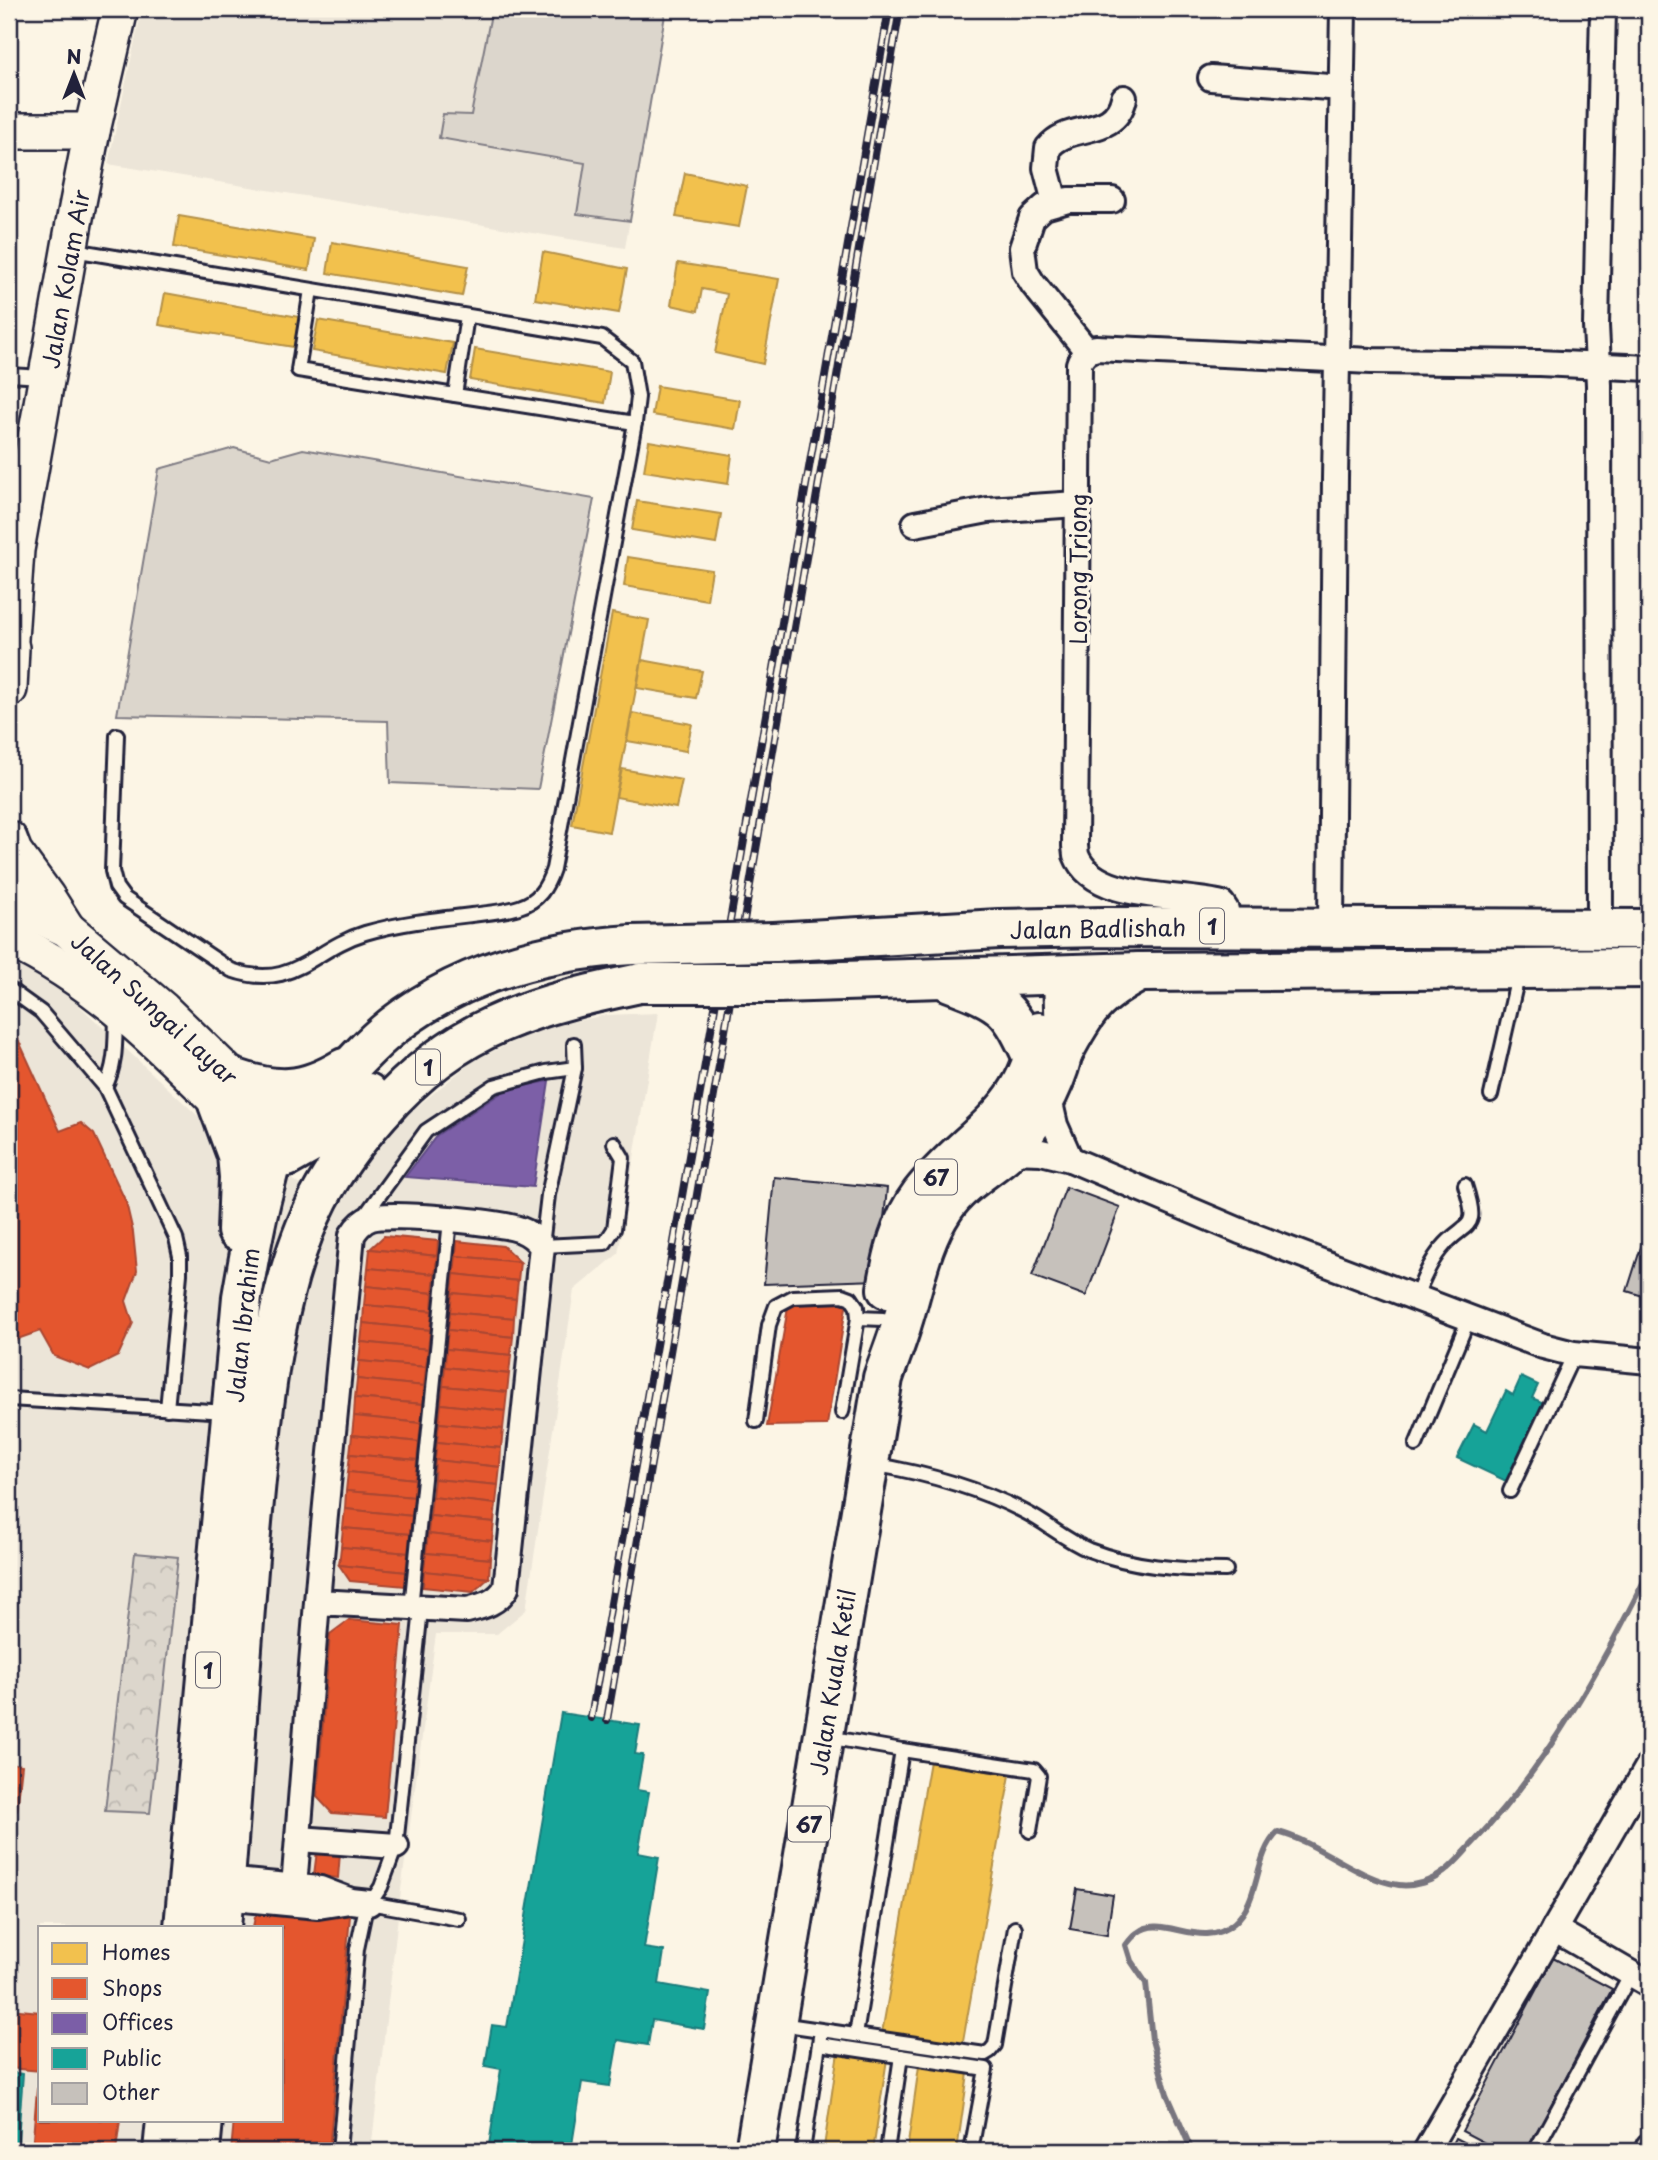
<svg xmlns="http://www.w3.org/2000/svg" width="1658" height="2160" font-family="'Playpen Sans',sans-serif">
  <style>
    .built { fill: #ece5d8; fill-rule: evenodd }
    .grass { fill: #dcd6cc; stroke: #7f7c84; stroke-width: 2 }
    .forest { fill: url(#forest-crowns); stroke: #7f7c84; stroke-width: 2 }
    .homes { fill: #f2c14e; stroke: #b49148; stroke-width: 2 }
    .shops { fill: #e4572e; stroke: #aa4732; stroke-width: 2 }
    .offices { fill: #7b5ea7; stroke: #604c87; stroke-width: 2 }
    .public { fill: #17a398; stroke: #1a7c7c; stroke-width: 2 }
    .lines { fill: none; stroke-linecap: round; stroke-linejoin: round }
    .stream { stroke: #78757e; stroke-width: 6 }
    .building { fill: #c6c1bb; stroke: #22223b; stroke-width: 2 }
    .lane-casing { stroke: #22223b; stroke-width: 18 }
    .street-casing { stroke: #22223b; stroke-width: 30 }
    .secondary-casing { stroke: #22223b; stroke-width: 40 }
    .primary-casing { stroke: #22223b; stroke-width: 44 }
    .lane { stroke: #fcf5e5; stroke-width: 12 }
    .street { stroke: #fcf5e5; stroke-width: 24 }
    .secondary { stroke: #fcf5e5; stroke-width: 35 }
    .primary { stroke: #fcf5e5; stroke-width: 38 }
    .rail-casing { stroke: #22223b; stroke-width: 8 }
    .rail { stroke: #fcf5e5; stroke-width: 5; stroke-dasharray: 16; stroke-linecap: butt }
    .primary-bridge-casing { stroke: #22223b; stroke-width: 44; stroke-linecap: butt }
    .primary-bridge { stroke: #fcf5e5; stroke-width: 38 }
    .labels { text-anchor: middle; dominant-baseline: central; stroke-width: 7; stroke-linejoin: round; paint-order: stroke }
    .shield { fill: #fcf5e5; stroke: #63616e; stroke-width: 2 }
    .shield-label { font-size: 21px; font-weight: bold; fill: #22223b }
    .street-label { font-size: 23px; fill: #22223b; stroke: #fcf5e5 }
  </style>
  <defs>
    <pattern id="forest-crowns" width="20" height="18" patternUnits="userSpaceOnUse" patternTransform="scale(1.75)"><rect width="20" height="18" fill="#dcd6cc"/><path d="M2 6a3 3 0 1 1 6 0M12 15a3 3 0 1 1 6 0" fill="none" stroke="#bcb7b0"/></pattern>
  </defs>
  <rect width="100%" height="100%" fill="#fcf5e5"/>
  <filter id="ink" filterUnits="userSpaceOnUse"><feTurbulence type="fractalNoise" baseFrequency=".0143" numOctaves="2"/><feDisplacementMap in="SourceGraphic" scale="14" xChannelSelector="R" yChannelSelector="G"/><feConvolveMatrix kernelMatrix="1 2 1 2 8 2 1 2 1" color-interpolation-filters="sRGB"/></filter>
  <g filter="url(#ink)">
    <g class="built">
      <path d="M142,9H666L625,248L108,164Z"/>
      <path d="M9,950L42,971L212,1129L333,1205L403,1118L473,1061L542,1028L606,1015L658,1013L618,1254L574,1290L526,1610L497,1634H436L401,1890L371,2151H9ZM40,1927H282V2120H40Z"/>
    </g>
    <g class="grass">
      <path d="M492,9H666L630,221L577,214L585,163L439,138L443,114L471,115Z"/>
      <path d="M234,448L271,458L303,449L594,499L538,789L390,783L388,721L117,715L159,469Z"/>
    </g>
    <path class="forest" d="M135,1553L178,1557L150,1813L105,1811Z"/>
    <g class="homes">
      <path d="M685,173L747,186L739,227L676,217Z"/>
      <path d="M179,216L314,239L309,270L174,247Z"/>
      <path d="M332,242L468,266L462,296L327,273Z"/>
      <path d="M543,252L627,269L619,313L535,299Z"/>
      <path d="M678,263L779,279L763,364L715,353L727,294L702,289L698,311L671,305Z"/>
      <path d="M165,293L299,317L294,347L159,325Z"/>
      <path d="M318,320L453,343L447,374L312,351Z"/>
      <path d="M475,349L610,372L605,403L470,380Z"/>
      <path d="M657,386L740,400L735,429L652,415Z"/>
      <path d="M649,441L732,455L728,484L644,471Z"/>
      <path d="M637,501L721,514L716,544L632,530Z"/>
      <path d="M628,557L712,570L707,600L624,586Z"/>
      <path d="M612,613L649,620L609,832L572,825Z"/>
      <path d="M642,660L702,671L696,698L637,688Z"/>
      <path d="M632,713L692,724L686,751L627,741Z"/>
      <path d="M622,769L682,780L676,808L616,797Z"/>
      <path d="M930,1761L1010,1775L962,2047L882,2033Z"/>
      <path d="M838,2052L887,2059L873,2151L824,2147Z"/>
      <path d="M919,2066L968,2073L957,2151H907Z"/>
    </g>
    <g class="shops">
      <path d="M9,1028L18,1039L60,1131L81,1123L94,1134L126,1202L133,1232L137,1271L126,1301L133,1323L118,1356L90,1370L54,1356L40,1331L9,1342Z"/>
      <path d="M384,1236L438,1241L437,1256L370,1249Z"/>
      <path d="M457,1241L503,1246L520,1262L456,1256Z"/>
      <path d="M370,1249L437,1256L435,1274L368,1268Z"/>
      <path d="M456,1256L520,1262L518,1281L454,1274Z"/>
      <path d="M368,1268L435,1274L433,1293L366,1286Z"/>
      <path d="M454,1274L518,1281L516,1299L452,1293Z"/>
      <path d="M366,1286L433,1293L432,1311L364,1305Z"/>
      <path d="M452,1293L516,1299L514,1318L450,1312Z"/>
      <path d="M847,1301L827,1425L767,1426L789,1302Z"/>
      <path d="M364,1305L432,1311L430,1330L363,1323Z"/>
      <path d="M450,1312L514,1318L513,1337L448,1330Z"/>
      <path d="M363,1323L430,1330L428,1349L361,1342Z"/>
      <path d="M448,1330L513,1337L511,1355L446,1349Z"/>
      <path d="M361,1342L428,1349L426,1367L359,1361Z"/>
      <path d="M446,1349L511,1355L509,1374L445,1367Z"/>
      <path d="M359,1361L426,1367L424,1386L357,1379Z"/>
      <path d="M445,1367L509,1374L507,1392L443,1386Z"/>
      <path d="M357,1379L424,1386L423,1404L355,1398Z"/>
      <path d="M443,1386L507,1392L505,1411L441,1404Z"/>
      <path d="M355,1398L423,1404L421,1423L354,1416Z"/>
      <path d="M441,1404L505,1411L503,1429L439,1423Z"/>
      <path d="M354,1416L421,1423L419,1442L352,1435Z"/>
      <path d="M439,1423L503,1429L501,1448L437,1442Z"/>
      <path d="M352,1435L419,1442L417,1460L350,1454Z"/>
      <path d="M437,1442L501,1448L500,1467L435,1460Z"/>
      <path d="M350,1454L417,1460L415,1479L348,1472Z"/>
      <path d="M435,1460L500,1467L498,1485L434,1479Z"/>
      <path d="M348,1472L415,1479L414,1497L346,1491Z"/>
      <path d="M434,1479L498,1485L496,1504L432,1497Z"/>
      <path d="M346,1491L414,1497L412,1516L345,1509Z"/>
      <path d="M432,1497L496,1504L494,1522L430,1516Z"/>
      <path d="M345,1509L412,1516L410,1534L343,1528Z"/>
      <path d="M430,1516L494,1522L492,1541L428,1534Z"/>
      <path d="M343,1528L410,1534L408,1553L341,1547Z"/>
      <path d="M428,1534L492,1541L490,1559L426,1553Z"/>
      <path d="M341,1547L408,1553L406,1572L339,1565Z"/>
      <path d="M426,1553L490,1559L489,1578L424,1571Z"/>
      <path d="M339,1565L406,1572L405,1586L350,1581Z"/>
      <path d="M424,1571L489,1578L473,1592L423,1587Z"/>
      <path d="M349,1620L403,1625L385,1817L332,1813L317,1797L330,1634Z"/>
      <path d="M9,1763L22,1765L17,1811L9,1810Z"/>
      <path d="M317,1851L340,1853L338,1878L314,1875Z"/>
      <path d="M264,1908L350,1916L329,2151H231L234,2120H282V1927H253L255,1917Z"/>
      <path d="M9,2009L40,2012V2071L9,2068Z"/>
      <path d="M37,2089L40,2090V2120H120L116,2151H32Z"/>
    </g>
    <path class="offices" d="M549,1081L533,1187L405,1177L437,1135L507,1089Z"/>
    <g class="public">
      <path d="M1521,1377L1538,1385L1532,1398L1544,1403L1506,1481L1457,1458L1474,1424L1487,1431L1506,1391L1513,1395Z"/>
      <path d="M561,1713L640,1725L635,1754L643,1755L637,1790L649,1792L638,1853L659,1857L644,1948L664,1951L659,1984L710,1993L704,2029L652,2020L648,2045L618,2040L610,2086L582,2082L571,2151H488L501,2069L485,2066L492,2025L507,2027Z"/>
      <path d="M9,2072L23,2074L17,2151H9Z"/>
    </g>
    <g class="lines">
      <path class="stream" d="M1192,2151L1167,2094L1152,2040L1146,1983L1131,1961L1126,1945C1129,1941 1133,1936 1137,1933C1162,1912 1201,1952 1234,1923C1261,1900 1253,1856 1278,1832C1320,1843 1357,1879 1399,1885C1414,1887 1432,1881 1444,1872C1455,1864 1464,1852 1474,1842C1546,1767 1603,1664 1649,1571"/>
    </g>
    <g class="building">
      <path d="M774,1177L887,1188L878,1280L764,1284Z"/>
      <path d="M1066,1187L1120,1207L1086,1296L1032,1276Z"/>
      <path d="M1648,1225H1649V1298L1627,1291Z"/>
      <path d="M1077,1889L1113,1895L1107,1935L1070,1929Z"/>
      <path d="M1553,1958L1612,1989L1527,2151H1500L1462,2131Z"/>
      <path d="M1456,2138L1481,2151H1449Z"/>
    </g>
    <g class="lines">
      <defs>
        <g id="lane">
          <path d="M73,250L602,338L632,361L638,397L635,423L553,869C547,887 539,901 519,907C504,912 487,913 471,915C436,919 399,923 365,933C312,949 293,992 231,970L124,898L116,887L112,871L117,735"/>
          <path d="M311,290L298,370L455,395L467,316"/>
          <path d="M9,375L43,377"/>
          <path d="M455,395L635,423"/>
          <path d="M9,989L41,1012L105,1087L176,1238L180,1256V1274L167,1409"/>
          <path d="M574,1044L575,1068L548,1195L542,1246L605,1243L614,1229L623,1158L614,1143"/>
          <path d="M105,1087C117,1064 115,1041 116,1016"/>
          <path d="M1491,1095L1519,972"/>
          <path d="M363,1218L426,1131L494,1086L546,1072L575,1068"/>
          <path d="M1415,1298C1423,1281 1429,1263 1441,1249C1465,1219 1481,1234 1465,1185"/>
          <path d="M858,1318L883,1319"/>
          <path d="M9,1399L228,1412"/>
          <path d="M756,1421L769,1325L776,1306L793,1297L843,1295L851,1298L857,1307L858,1318L842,1412"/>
          <path d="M1416,1445L1469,1318"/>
          <path d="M872,1464C924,1473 977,1487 1025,1512C1047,1523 1065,1540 1089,1550C1133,1567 1179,1570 1226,1570"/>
          <path d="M1510,1491L1574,1354"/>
          <path d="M411,1608L450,1220"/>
          <path d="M827,1737L902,1750L856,2035"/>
          <path d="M902,1750L1034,1770L1039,1776L1030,1831"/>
          <path d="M369,1903L459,1919"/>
          <path d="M780,2024L985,2054L990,2051L995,2045L1015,1928"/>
          <path d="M819,2044L986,2069L971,2151"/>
          <path d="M339,2151L357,1949L365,1911L381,1887L396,1846L421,1609"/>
          <path d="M803,2151L820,2037"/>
          <path d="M887,2151L901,2056"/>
          <path d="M1535,2151L1631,1974"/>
        </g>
        <g id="street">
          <path d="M1211,78L1342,88"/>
          <path d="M1055,202L1046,168L1048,148C1068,121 1115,140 1124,98"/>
          <path d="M1087,351L1033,284L1025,271L1022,248L1032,218L1044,207L1068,200H1112"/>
          <path d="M915,524L988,510L1077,504"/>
          <path d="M1227,926L1226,910L1222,904C1181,893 1094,902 1076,855L1075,846L1079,364C1082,355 1087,351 1096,348L1371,361L1539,363L1649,368"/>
          <path d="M1331,927L1335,478L1343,9"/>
          <path d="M1600,929L1599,385L1596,326L1603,9"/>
          <path d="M1048,1094L1055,1125L1070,1159"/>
          <path d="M1008,1151L1041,1152L1070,1159L1240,1231L1543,1346L1574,1354L1649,1361"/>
          <path d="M299,1839L396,1846"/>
          <path d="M225,1880L320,1889L351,1901L369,1903"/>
          <path d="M294,1887L317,1602L320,1567L352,1235C357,1227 362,1221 371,1218C389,1212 503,1222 521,1230C530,1233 536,1239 542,1246L506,1588C497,1603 483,1606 467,1610L317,1602"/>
          <path d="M233,1898L318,1906L350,1901"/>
          <path d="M1554,1929L1649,1984"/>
          <path d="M1426,2151L1649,1765"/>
          <path d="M1647,2151L1649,2146"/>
        </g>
        <g id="secondary">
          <path d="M9,131H92"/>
          <path d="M9,654L16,550L74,223L92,131L120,9"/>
          <path d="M9,689L11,648"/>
          <path d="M9,839L14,852L46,896L67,929"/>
          <path d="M9,902L67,929L163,1010L233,1078L293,1130"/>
          <path d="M9,939C113,987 192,1078 273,1157"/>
        </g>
        <g id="primary">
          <path d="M774,942L999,929L1106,927L1649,929"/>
          <path d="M950,982C1006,1003 1009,1007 1034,1060"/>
          <path d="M777,983L1140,972L1649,968"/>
          <path d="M1063,1053C1086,1009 1096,995 1140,972"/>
          <path d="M233,1078C276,1093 303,1093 344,1068"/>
          <path d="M218,1104L237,1155L239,1177L237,1231"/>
          <path d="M277,1158L287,1157L328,1134L368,1093"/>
          <path d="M887,1289C893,1254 900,1222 921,1194C966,1136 1028,1115 1039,1032"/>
          <path d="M184,1927L242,1297C249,1258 255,1219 266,1181C268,1173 270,1163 274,1156C288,1131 310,1111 329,1091C349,1068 369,1045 393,1026C462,972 546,950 632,945"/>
          <path d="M221,1927C233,1792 240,1657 252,1522C262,1418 271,1291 319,1198C335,1168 357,1139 379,1114C413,1075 454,1042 502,1022C546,1003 593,993 640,983"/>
          <path d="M163,2151L166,2120"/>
          <path d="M200,2151L203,2120"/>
          <path d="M755,2151L883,1378C889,1360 897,1341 902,1323C915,1283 920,1244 944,1208C960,1184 986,1170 1007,1152C1031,1131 1055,1086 1062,1056C1067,1033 1063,1000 1063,976"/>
        </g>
      </defs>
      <use href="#lane" class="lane-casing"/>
      <use href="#street" class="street-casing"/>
      <use href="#secondary" class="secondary-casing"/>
      <use href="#primary" class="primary-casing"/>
      <use href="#lane" class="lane"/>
      <use href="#street" class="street"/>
      <use href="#secondary" class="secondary"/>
      <use href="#primary" class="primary"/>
      <defs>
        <g id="rail">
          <path d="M591,1718L889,9"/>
          <path d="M607,1720L900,9"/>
        </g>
      </defs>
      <use href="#rail" class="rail-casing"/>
      <use href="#rail" class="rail"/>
      <defs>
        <g id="primary-bridge">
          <path d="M632,945L774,942"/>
          <path d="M640,983H777"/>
        </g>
      </defs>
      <use href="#primary-bridge" class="primary-bridge-casing"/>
      <use href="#primary-bridge" class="primary-bridge"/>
    </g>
  </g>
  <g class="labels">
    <g class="shield">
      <rect x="1200" y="908.5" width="24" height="35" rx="5"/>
      <rect x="416" y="1049.5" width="24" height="35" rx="5"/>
      <rect x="915" y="1159.5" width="42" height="35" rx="5"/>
      <rect x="196" y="1652.5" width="24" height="35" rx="5"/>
      <rect x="788" y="1806.5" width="42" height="35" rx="5"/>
    </g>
    <g class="shield-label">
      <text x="1212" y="926">1</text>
      <text x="428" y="1067">1</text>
      <text x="936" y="1177">67</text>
      <text x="208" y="1670">1</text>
      <text x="809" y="1824">67</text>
    </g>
    <g class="street-label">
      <text transform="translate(65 279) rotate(-80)">Jalan Kolam Air</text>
      <text transform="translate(1077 569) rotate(-90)">Lorong Triong</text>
      <text transform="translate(1098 928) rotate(-1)">Jalan Badlishah</text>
      <text transform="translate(155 1008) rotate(42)">Jalan Sungai Layar</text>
      <text transform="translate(242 1325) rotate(-84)">Jalan Ibrahim</text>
      <text transform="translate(832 1682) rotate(-81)">Jalan Kuala Ketil</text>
    </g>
  </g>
  <rect width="1658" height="2160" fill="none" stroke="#fcf5e5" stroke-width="35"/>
  <rect x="18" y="18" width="1623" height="2125" fill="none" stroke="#22223b" stroke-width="2.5" filter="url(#ink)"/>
  <rect x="38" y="1926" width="245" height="196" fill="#fcf5e5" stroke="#a5a1a1" stroke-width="2"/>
  <rect x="52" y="1943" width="35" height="21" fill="#f2c14e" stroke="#a5a1a1" stroke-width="2"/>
  <text x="102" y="1960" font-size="21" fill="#22223b">Homes</text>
  <rect x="52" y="1978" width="35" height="21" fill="#e4572e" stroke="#a5a1a1" stroke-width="2"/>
  <text x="102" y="1996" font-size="21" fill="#22223b">Shops</text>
  <rect x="52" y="2013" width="35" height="21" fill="#7b5ea7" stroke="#a5a1a1" stroke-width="2"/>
  <text x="102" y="2030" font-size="21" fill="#22223b">Offices</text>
  <rect x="52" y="2048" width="35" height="21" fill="#17a398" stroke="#a5a1a1" stroke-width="2"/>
  <text x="102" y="2066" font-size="21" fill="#22223b">Public</text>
  <rect x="52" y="2083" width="35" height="21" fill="#c6c1bb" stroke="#a5a1a1" stroke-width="2"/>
  <text x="102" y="2100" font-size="21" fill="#22223b">Other</text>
  <g transform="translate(74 74)" stroke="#fcf5e5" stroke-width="5" paint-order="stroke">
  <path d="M0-5L12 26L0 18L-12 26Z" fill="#22223b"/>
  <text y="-10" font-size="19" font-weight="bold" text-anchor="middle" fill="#22223b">N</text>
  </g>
</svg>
